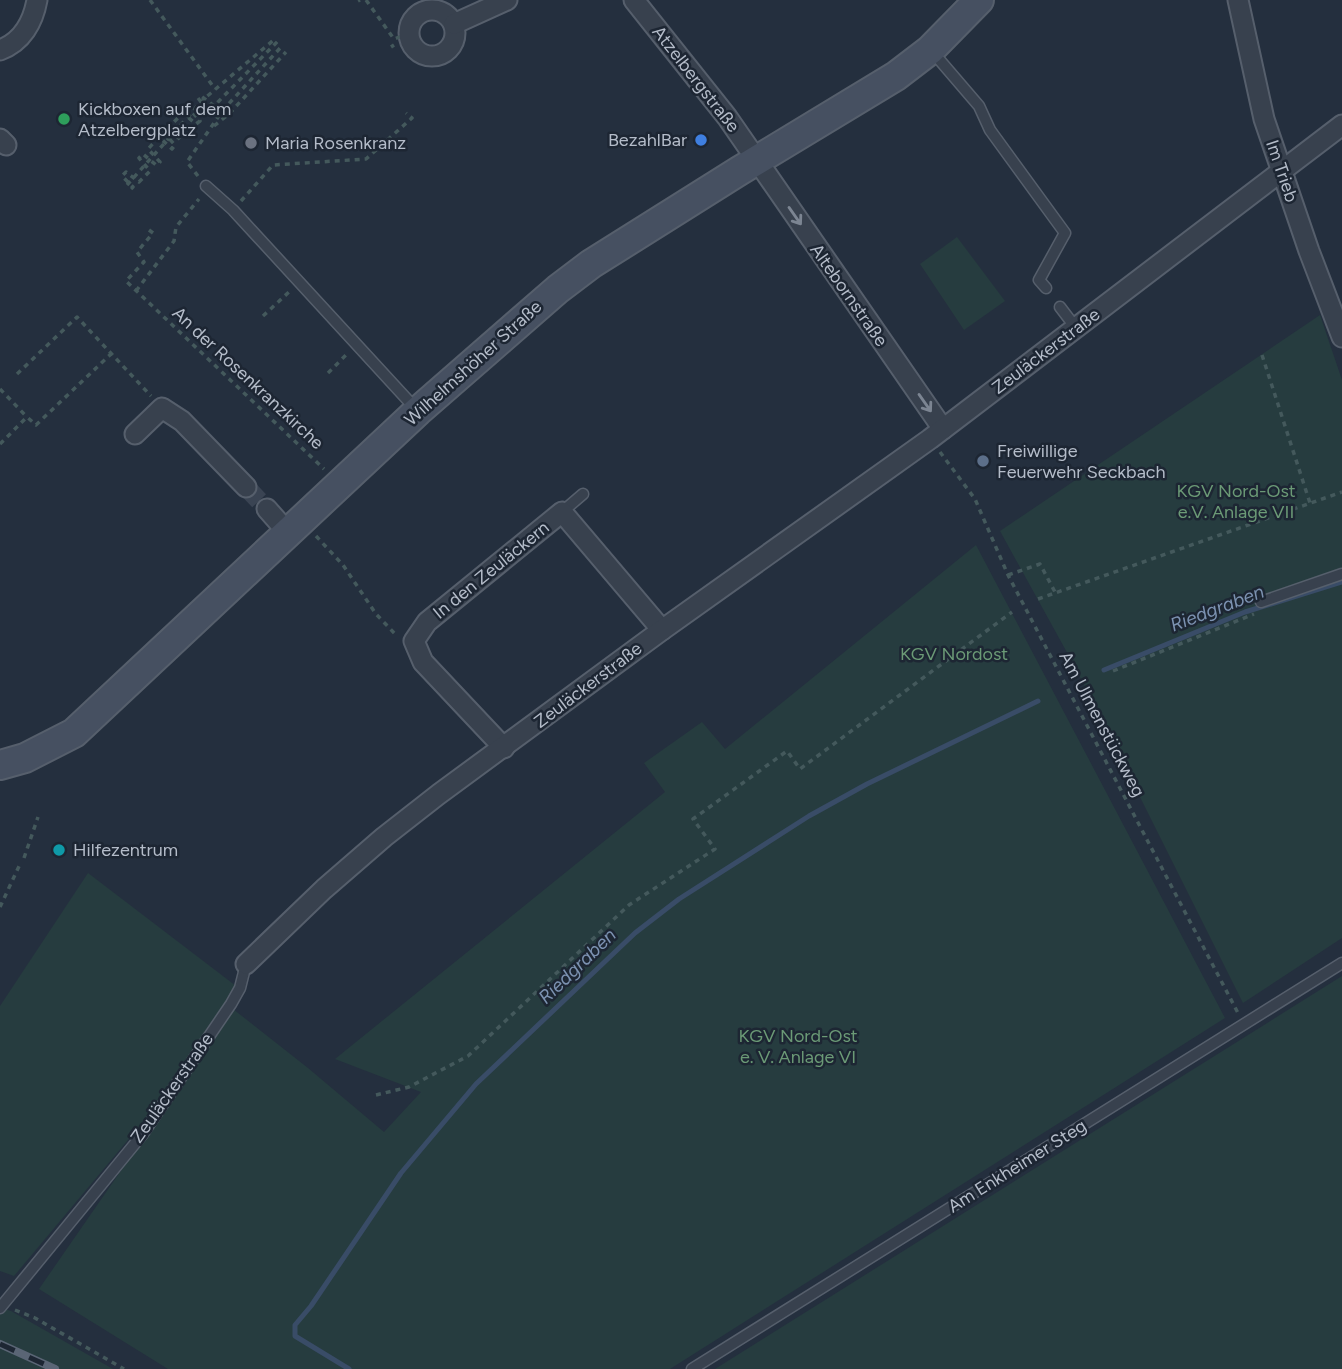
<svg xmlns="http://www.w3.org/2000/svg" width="1342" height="1369" font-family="Figtree,sans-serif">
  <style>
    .green { fill: #263c3f }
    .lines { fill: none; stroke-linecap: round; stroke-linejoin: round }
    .stream { stroke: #394c67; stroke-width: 5 }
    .street-tunnel { stroke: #3a4453; stroke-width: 19; stroke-dasharray: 19 10; stroke-linecap: butt }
    .lane-casing { stroke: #565f6c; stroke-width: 13 }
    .street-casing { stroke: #565f6c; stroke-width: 23 }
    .secondary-casing { stroke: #565f6c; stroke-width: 32 }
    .path { stroke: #44595c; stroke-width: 3.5; stroke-dasharray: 5 5; stroke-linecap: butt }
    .lane { stroke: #38414e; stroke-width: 10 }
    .street { stroke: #38414e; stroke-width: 19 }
    .secondary { stroke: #465061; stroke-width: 28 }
    .rail-casing { stroke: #5a6575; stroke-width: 8 }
    .rail { stroke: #1d2633; stroke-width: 5; stroke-dasharray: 16; stroke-linecap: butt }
    .oneway { stroke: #7c8592 }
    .leisure-dot { fill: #2e9e5b; stroke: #1d2633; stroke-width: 2.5 }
    .shop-dot { fill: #3f7fe0; stroke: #1d2633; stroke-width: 2.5 }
    .worship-dot { fill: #6b7280; stroke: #1d2633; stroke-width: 2.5 }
    .service-dot { fill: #5c6f8a; stroke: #1d2633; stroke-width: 2.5 }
    .culture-dot { fill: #0f9aa8; stroke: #1d2633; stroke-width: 2.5 }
    .labels { text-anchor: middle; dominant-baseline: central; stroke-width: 5; stroke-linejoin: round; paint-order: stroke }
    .street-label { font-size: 18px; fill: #b4bcc9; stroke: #1d2633 }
    .poi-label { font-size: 18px; fill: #b4bcc9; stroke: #1d2633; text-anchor: start }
    .park-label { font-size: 18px; fill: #6b9a76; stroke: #1d2633 }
    .water-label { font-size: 19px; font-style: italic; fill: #7c92b1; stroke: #1d2633 }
  </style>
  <rect width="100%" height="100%" fill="#242f3e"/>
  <g class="green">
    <path d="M957,237L1005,301L964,330L920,264Z"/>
    <path d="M1320,315L1342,380V938L1243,1003L1075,667L1000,531Z"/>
    <path d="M976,545L1225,1018L670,1369H168L39,1289L233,1009L308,1068L384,1132L421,1092L335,1059L665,792L644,763L702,722L725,749Z"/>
    <path d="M88,873L236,986L148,1116L14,1276L0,1271V1006Z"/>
    <path d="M1342,976V1369H715Z"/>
    <path d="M0,1307L11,1311L113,1369H0Z"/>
  </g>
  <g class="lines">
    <g class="stream">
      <path d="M1104,670L1245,612L1342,582"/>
      <path d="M349,1369L295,1336V1325L311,1306L401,1173L476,1084L635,933L679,899L809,816L867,784L1038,701"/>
    </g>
    <path class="street-tunnel" d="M246,487L267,509"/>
    <defs>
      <g id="lane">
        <path d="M931,50L979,106L990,130L1065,233L1039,280L1046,288"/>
        <path d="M206,186L233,210L415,408"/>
        <path d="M1060,307L1076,328"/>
        <path d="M562,512L583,494"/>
        <path d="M1261,602L1342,574"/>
        <path d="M0,1308L142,1135L231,1004L240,988L246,964"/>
        <path d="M692,1369L1342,963"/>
      </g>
      <g id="street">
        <path d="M634,0L727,117L943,429"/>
        <path d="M1238,0L1264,119L1309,251L1342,337"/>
        <circle cx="432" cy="33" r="23"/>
        <path d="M454,24L507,0"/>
        <path d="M0,50C22,42 33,22 37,0"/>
        <path d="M0,139L6,145"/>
        <path d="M135,434L162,408L182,421L246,487"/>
        <path d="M267,509L289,534"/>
        <path d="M504,748L423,662L414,641L427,622L562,512L662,630"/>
        <path d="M246,964L324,889L384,837L439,794L662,630L930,439L1342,125"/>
      </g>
      <path id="secondary" d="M0,765L25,758L74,733L418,411L558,289L591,264L739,171L896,76L930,50L979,0"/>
    </defs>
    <use href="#lane" class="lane-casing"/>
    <use href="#street" class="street-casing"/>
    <use href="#secondary" class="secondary-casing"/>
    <g class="path">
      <path d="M150,0L215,89"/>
      <path d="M366,0L394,39L402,36"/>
      <path d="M358,1L360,0"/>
      <path d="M391,47L394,45"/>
      <path d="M214,126L229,114L286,52"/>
      <path d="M198,176L187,162L223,110L282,46"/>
      <path d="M127,185L205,98L276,38"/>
      <path d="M131,189L133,187L122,176L126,172L139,182L150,171L139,158L143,154L156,165L160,162L148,149L159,137L172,149L175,145L164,133L168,129L181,140L184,136L173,123L183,113L196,124L200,121L189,108L192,104L205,115L208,111L198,98L201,96L214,106L278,41"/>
      <path d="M241,201L273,165L366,159L412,118L406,113"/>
      <path d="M149,230L153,233L137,252L144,262L126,281L324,469"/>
      <path d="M136,291L174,241L176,227L199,199"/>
      <path d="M263,316L290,291"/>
      <path d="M1262,355L1310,503"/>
      <path d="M328,373L348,353"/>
      <path d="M17,374L77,317L151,396"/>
      <path d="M0,389L27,417"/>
      <path d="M0,444L27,417L36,425L112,353"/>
      <path d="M940,452L975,499L1008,575L1238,1013"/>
      <path d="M316,536L343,565L376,614L397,636"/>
      <path d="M1008,575L1040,564L1055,592"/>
      <path d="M1038,599L1342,492"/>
      <path d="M1113,671L1254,614"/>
      <path d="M24,858L38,817"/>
      <path d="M0,907L21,862"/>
      <path d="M376,1095L409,1087L468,1056L629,905L715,849L693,819L787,751L800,769L1012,612"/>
      <path d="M15,1310L35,1318L124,1369"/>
    </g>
    <use href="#lane" class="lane"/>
    <use href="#street" class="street"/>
    <use href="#secondary" class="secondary"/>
    <defs>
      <path id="rail" d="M0,1344L55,1369"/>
    </defs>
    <use href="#rail" class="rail-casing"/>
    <use href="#rail" class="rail"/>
  </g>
  <defs><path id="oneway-shaft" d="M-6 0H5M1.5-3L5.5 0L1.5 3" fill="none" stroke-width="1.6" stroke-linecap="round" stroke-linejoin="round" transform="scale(1.75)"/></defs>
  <g class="oneway">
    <use href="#oneway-shaft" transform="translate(795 216) rotate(55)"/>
    <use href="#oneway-shaft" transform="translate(925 403) rotate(55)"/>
  </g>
  <circle class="leisure-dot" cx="64" cy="119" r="7"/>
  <circle class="shop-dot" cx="701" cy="140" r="7"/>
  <circle class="worship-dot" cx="251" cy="143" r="7"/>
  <circle class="service-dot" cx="983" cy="461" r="7"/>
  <circle class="culture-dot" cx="59" cy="850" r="7"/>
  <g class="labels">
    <g class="street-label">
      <text transform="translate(696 79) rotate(52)">Atzelbergstraße</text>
      <text transform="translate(1282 171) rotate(71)">Im Trieb</text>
      <text transform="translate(849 295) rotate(55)">Altebornstraße</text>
      <text transform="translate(1046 351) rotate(-37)">Zeuläckerstraße</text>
      <text transform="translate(473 363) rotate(-42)">Wilhelmshöher Straße</text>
      <text transform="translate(248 378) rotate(43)">An der Rosenkranzkirche</text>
      <text transform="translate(491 570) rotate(-39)">In den Zeuläckern</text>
      <text transform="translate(588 685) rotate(-37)">Zeuläckerstraße</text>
      <text transform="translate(1102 724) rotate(62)">Am Ulmenstückweg</text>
      <text transform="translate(172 1088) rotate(-55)">Zeuläckerstraße</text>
      <text transform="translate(1017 1166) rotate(-32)">Am Enkheimer Steg</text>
    </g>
    <g class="poi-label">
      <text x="78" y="109">Kickboxen auf dem<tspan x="78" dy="21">Atzelbergplatz</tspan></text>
      <text x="687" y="140" text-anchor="end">BezahlBar</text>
      <text x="265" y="143">Maria Rosenkranz</text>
      <text x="997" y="451">Freiwillige<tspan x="997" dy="21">Feuerwehr Seckbach</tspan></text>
      <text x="73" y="850">Hilfezentrum</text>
    </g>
    <g class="park-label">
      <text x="1236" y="491">KGV Nord-Ost<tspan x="1236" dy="21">e.V. Anlage VII</tspan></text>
      <text x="954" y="654">KGV Nordost</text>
      <text x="798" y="1036">KGV Nord-Ost<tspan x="798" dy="21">e. V. Anlage VI</tspan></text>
    </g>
    <g class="water-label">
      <text transform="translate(1217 608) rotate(-21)">Riedgraben</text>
      <text transform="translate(577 966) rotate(-44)">Riedgraben</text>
    </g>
  </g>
</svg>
